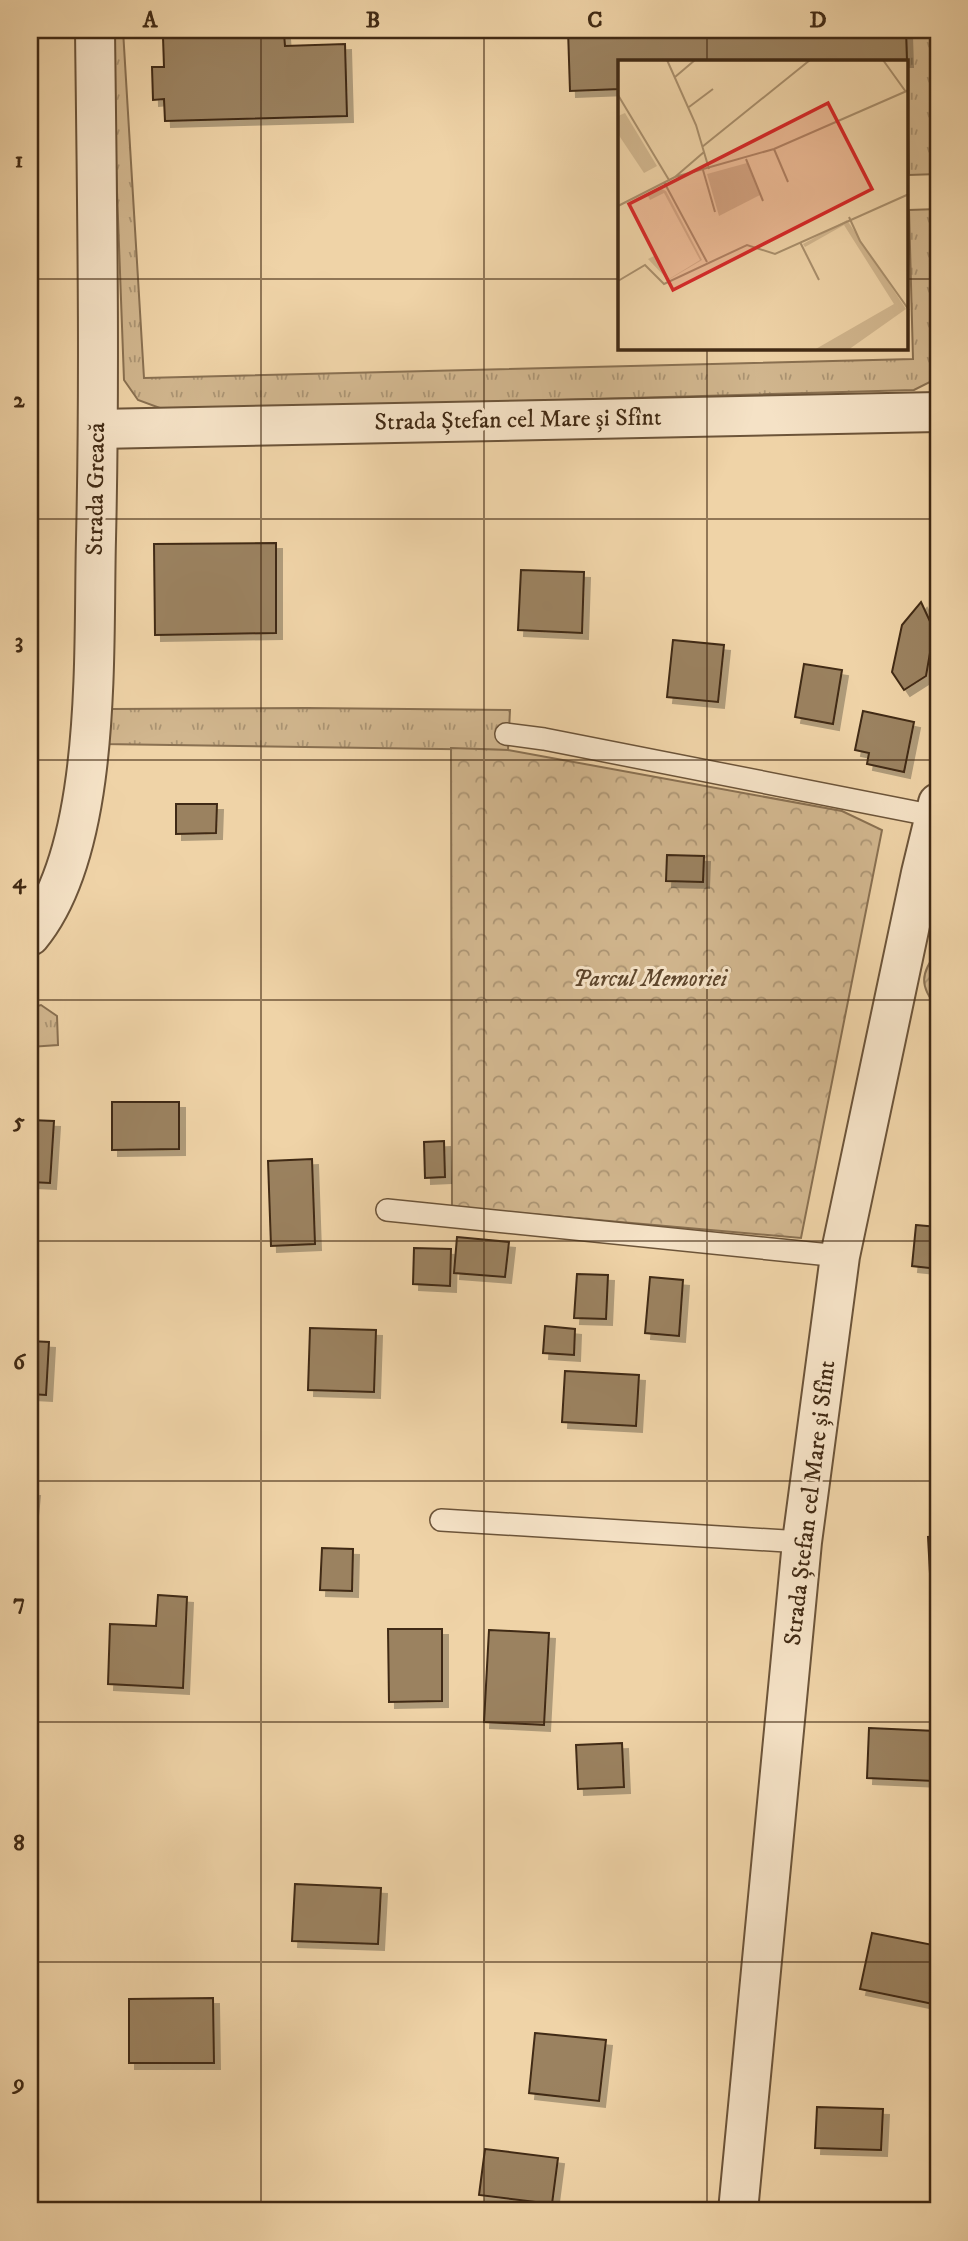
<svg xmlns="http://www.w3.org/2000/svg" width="968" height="2241" font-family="'IM FELL DW Pica',serif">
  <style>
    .grass { fill: url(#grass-tufts); stroke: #897051; stroke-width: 2 }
    .forest { fill: url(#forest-crowns); stroke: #897051; stroke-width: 2 }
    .garden { fill: url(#garden-furrows); stroke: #897051; stroke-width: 2 }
    .building { fill: #9b8260; stroke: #412a14; stroke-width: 2; filter: url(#shadow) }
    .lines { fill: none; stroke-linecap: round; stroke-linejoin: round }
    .service-casing { stroke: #6c5439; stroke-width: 24 }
    .minor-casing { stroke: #6c5439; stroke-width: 42 }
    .tertiary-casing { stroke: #6c5439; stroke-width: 42 }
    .service { stroke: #f5e2c6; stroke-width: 21 }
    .minor { stroke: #f5e2c6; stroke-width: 38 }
    .tertiary { stroke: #f5e2c6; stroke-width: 38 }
    .grid { fill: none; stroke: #412a14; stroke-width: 2; stroke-opacity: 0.55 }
    .labels { text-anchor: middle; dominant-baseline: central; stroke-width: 6; stroke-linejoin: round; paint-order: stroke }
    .street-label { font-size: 24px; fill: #412a14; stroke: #f5e2c6 }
    .park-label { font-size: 24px; font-style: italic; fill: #5e462c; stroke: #f5e2c6 }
    .inset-road { fill: none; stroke: #a98f6c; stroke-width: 2 }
    .view { fill: #d62828; fill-opacity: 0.15; stroke: #d62828; stroke-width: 3.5 }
    .inset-edge { fill: none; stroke: #412a14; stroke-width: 3.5 }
    .neatline { fill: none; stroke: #412a14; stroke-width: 2.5 }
    .grid-label { font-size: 23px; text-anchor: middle; font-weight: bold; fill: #412a14 }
  </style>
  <defs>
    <pattern id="grass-tufts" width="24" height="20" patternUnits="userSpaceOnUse" patternTransform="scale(1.75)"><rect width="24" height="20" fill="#d1b68e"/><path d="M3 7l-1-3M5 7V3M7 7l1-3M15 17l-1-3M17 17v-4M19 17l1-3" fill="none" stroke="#ab9473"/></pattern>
    <pattern id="forest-crowns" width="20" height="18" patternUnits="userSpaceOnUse" patternTransform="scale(1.75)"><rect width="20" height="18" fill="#d1b68e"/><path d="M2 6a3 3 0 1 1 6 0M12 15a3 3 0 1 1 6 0" fill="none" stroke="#ab9473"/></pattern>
    <pattern id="garden-furrows" width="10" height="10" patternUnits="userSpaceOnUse" patternTransform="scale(1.75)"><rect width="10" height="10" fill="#d1b68e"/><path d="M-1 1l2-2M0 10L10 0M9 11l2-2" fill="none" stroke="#ab9473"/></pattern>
    <filter id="shadow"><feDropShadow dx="6" dy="6" stdDeviation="0" flood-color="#0004"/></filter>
  </defs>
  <rect width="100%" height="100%" fill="#efd3a7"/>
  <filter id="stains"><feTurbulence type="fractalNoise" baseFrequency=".00286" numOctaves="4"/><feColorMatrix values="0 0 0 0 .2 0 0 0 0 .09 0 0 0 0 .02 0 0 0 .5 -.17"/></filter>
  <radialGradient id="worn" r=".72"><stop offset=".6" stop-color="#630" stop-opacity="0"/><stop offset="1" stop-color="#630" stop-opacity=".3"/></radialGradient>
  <g class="grass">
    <path d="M111,30H123L144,378L913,359L909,210L938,209V378L914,390L168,411L138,400L124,380Z"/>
    <path d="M906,30H938V174L909,175Z"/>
    <path d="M307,708L510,710L508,750L103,744L111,709Z"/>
    <path d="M41,1005L57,1016L58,1045L30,1047V1008Z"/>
  </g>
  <path class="forest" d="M451,748L508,750L842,811L882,830L801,1238L452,1207Z"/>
  <path class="garden" d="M938,951V1008C919,987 920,973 938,951Z"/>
  <g class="building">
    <path d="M568,30H906L907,61H620V89L570,91Z"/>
    <path d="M284,33L285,46L345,44L347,116L165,121L164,99L153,100L152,67H164L163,37Z"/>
    <path d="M276,543V633L155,635L154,544Z"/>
    <path d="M521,570L584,572L582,633L518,630Z"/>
    <path d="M921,602L934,630L926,676L904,690L892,672L902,625Z"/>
    <path d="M673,640L724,645L718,702L667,697Z"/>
    <path d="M804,664L842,670L833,724L795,717Z"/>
    <path d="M863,711L914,722L904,772L867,764L869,753L855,750Z"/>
    <path d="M176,804H217L216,833L176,834Z"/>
    <path d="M667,855L704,856L703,882L666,881Z"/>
    <path d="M933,1062H938V1144L930,1143Z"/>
    <path d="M112,1102H179V1149L112,1150Z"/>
    <path d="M30,1120L54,1121L50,1183L30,1182Z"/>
    <path d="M444,1141L445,1177L425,1178L424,1142Z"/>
    <path d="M312,1159L315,1244L271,1246L268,1161Z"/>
    <path d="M916,1225L938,1227V1269L912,1266Z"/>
    <path d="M457,1237L509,1242L505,1277L454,1273Z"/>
    <path d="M414,1248L451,1249L450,1286L413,1284Z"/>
    <path d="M577,1274L608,1275L606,1319L574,1318Z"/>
    <path d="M650,1277L683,1280L679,1336L645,1333Z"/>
    <path d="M545,1326L575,1329L574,1355L543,1353Z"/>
    <path d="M310,1328L376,1330L374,1392L308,1390Z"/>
    <path d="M30,1341L49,1342L46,1395L30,1394Z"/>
    <path d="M565,1371L639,1375L636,1426L562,1422Z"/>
    <path d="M30,1490H34L30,1530Z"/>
    <path d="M938,1536V1609L932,1610L928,1537Z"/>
    <path d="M322,1548L353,1549L352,1591L320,1590Z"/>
    <path d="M158,1595L187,1597L183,1688L108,1684L110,1624L156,1626Z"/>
    <path d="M388,1629H442V1701L389,1702Z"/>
    <path d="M489,1630L549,1633L544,1725L484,1722Z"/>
    <path d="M869,1728L936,1731L934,1781L867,1778Z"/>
    <path d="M622,1743L624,1787L578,1789L576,1745Z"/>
    <path d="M295,1884L381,1888L378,1944L292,1941Z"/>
    <path d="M872,1933L938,1946V2005L860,1989Z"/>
    <path d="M213,1998L214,2063H129V1999Z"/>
    <path d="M535,2033L606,2040L599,2101L529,2093Z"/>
    <path d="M817,2107L883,2109L881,2150L815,2148Z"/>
    <path d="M485,2149L558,2158L552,2204L479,2195Z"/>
  </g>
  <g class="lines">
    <defs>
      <g id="service">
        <path d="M506,734L544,739L935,816"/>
        <path d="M387,1210L840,1256"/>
        <path d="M441,1520L802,1542"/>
      </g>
      <g id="minor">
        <path d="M98,429L938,412"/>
        <path d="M30,936C103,848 93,651 96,539C100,370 97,200 95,30"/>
      </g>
      <path id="tertiary" d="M738,2211L802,1542L840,1256L921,873L938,803"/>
    </defs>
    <use href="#service" class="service-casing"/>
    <use href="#minor" class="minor-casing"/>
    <use href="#tertiary" class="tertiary-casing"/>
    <use href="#service" class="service"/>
    <use href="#minor" class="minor"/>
    <use href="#tertiary" class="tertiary"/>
  </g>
  <path class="grid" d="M261,30V2211M484,30V2211M707,30V61M30,279H620M907,279H938M707,348V2211M30,519H938M30,760H938M30,1000H938M30,1241H938M30,1481H938M30,1722H938M30,1962H938"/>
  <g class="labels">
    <g class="street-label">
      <text transform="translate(518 420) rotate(-1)">Strada Ștefan cel Mare și Sfînt</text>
      <text transform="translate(96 489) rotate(-89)">Strada Greacă</text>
      <text transform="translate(810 1503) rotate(-83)">Strada Ștefan cel Mare și Sfînt</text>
    </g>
    <g class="park-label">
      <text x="650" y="979">Parcul Memoriei</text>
    </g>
  </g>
  <g transform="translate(618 60)">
    <rect width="290" height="290" fill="#efd3a7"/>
    <path d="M42,128L48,131L84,200L50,220L30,199L36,196L51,219L82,200L46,133L32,140L29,134ZM229,160L288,249L230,290H196L276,244L226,165L187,187L185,184Z" fill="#d1b68e"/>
    <path d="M129,103L142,135L101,156L89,114Z" fill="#d1b68e"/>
    <path d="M7,53L39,106L26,113L0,74V56Z" fill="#d1b68e"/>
    <path class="inset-road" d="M49,0L78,65L91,109M265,0L288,32M57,17L77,0M0,35L51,120M71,47L95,29M84,87L192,0M156,89L170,122M128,99L145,141M85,110L97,152M57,117L86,92M46,122L89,202M0,146L57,117L156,89L291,30M231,157L242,181L291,250M182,182L201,220M0,221L27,205L46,224L129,185L157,194L291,134"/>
    <path class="view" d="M210,43L254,129L55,230L11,144Z"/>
    <rect width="290" height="290" class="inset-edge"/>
  </g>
  <rect width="968" height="2241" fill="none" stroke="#efd3a7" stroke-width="77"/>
  <rect x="38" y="38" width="892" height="2164" class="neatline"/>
  <g class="grid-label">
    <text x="150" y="27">A</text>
    <text x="373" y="27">B</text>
    <text x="595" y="27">C</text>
    <text x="818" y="27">D</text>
    <text x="19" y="167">1</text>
    <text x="19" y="407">2</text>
    <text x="19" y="648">3</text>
    <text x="19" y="888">4</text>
    <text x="19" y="1128">5</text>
    <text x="19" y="1369">6</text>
    <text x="19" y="1609">7</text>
    <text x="19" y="1850">8</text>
    <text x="19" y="2090">9</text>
  </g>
  <rect width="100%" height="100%" filter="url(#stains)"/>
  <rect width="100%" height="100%" fill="url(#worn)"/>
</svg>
